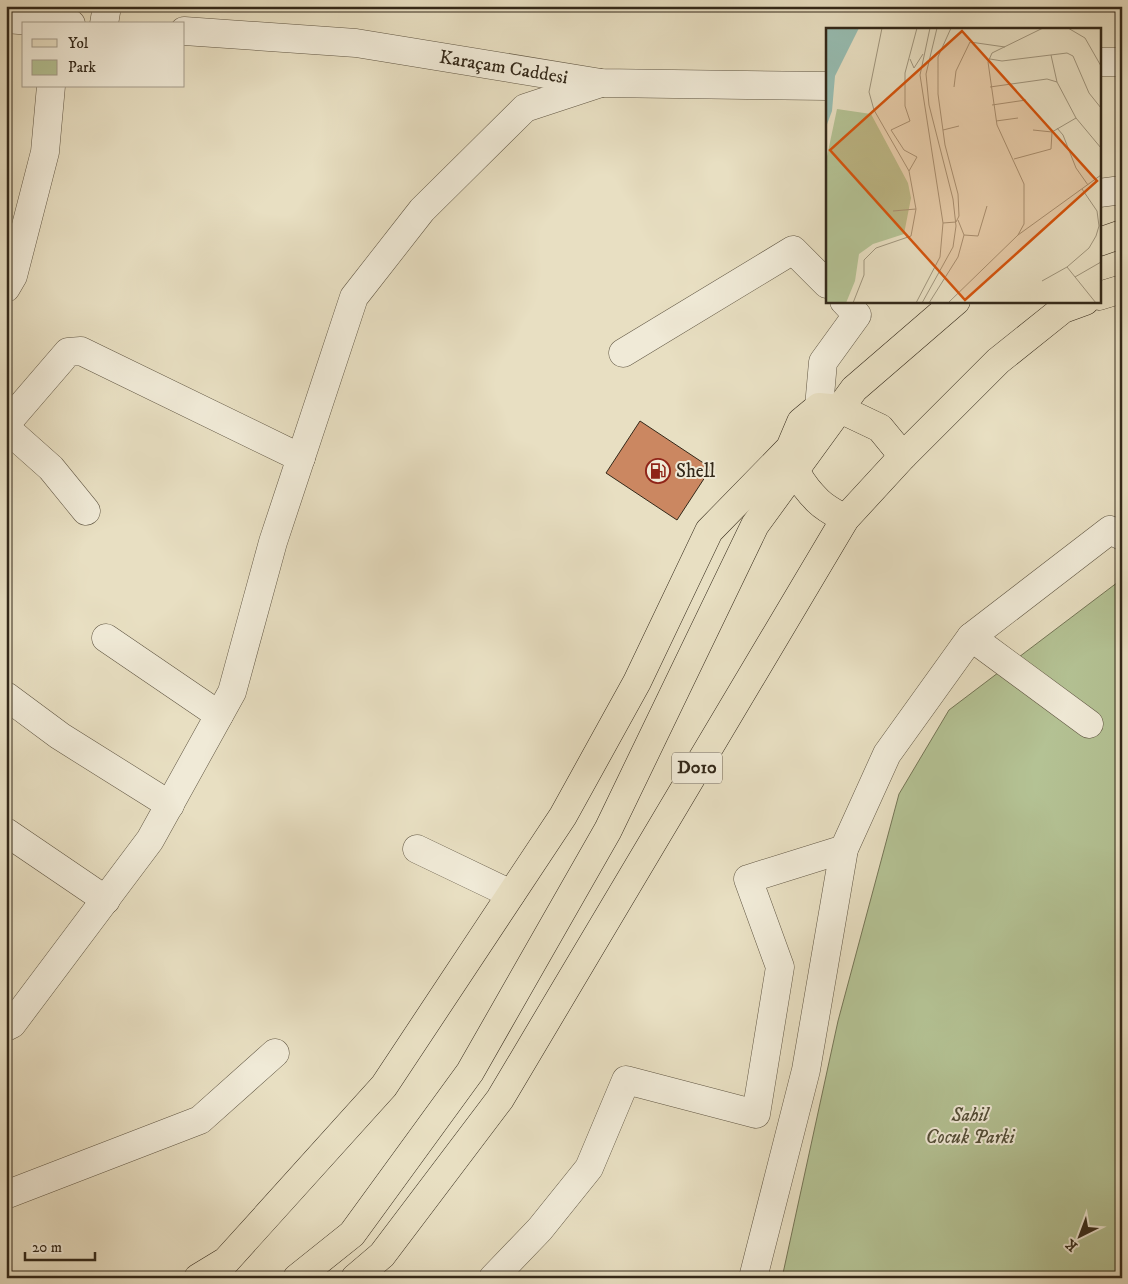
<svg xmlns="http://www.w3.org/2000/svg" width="1128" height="1284" font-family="'IM FELL DW Pica',serif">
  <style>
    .green { fill: #b4c294; stroke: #747556 }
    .building { fill: #cb8761; stroke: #332819 }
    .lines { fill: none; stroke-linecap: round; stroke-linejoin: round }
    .minor-casing { stroke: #605643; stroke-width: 29 }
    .major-casing { stroke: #332819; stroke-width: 29 }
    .highway-casing { stroke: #332819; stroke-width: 29 }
    .minor { stroke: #f0ead7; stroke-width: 28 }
    .major { stroke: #e8dfc2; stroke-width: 28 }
    .highway { stroke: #e8dfc2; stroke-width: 28 }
    .labels { text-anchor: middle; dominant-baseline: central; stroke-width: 4; stroke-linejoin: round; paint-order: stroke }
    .shield { fill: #f0ead7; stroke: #6c6252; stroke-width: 1 }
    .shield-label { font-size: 18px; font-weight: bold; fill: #332819 }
    .street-label { font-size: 19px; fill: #332819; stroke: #f0ead7 }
    .poi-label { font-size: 19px; fill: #332819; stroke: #f0ead7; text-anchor: start }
    .park-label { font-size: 19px; font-style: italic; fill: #534e38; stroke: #f0ead7 }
    .inset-road { fill: none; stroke: #a0967e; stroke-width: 1 }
    .view { fill: #d6540d; fill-opacity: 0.15; stroke: #d6540d; stroke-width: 2.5 }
    .inset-edge { fill: none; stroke: #332819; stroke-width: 2.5 }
  </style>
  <rect width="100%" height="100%" fill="#e8dfc2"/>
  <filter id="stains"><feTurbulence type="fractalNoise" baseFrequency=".004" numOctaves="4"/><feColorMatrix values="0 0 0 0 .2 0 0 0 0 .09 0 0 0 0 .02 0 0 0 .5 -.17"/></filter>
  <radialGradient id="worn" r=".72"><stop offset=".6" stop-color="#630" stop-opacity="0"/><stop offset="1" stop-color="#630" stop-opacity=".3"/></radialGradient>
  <path class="green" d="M1122,579V1278H782L838,1021L899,794L949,710Z"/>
  <path class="building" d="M640,421L711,468L677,520L606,473Z"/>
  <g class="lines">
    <defs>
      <g id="minor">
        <path d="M6,19L71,24"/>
        <path d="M104,24L107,6"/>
        <path id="s1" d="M184,31L356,43L601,83L827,86"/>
        <path d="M1099,62H1122"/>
        <path d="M1099,193L1122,190"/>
        <path d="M6,288L13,276L45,152L51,86"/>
        <path d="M623,353L793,250L827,284"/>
        <path d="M819,407L823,362L857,315L844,301"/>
        <path d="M6,424L68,352L81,351L301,458"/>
        <path d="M6,428L51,468L86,511"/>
        <path d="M971,637L1089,724"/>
        <path d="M106,638L219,715"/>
        <path d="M6,696L60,736L170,805"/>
        <path d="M6,832L106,900"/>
        <path d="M417,849L511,894"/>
        <path d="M6,1027L12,1024L150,840L232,692L273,542L354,297L422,210L525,108L601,83"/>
        <path d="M6,1193L8,1194L200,1120L275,1053"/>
        <path d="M493,1278L540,1229L589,1168L626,1080L756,1114L780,967L748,879L844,849"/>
        <path d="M753,1278L806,1070L844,849L887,754L971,637L1110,530L1122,536"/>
      </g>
      <g id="major">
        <path d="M790,449C791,469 804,487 818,501C825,508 836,514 845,519"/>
        <path d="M198,1278L226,1261L384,1086L563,816L637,682L709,531L790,448L801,422L819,407L840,409L880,428L903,456"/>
      </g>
      <g id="highway">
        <path d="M1099,242L1122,234"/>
        <path d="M1099,296L1122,289"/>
        <path d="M297,1278L352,1234L470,1072L608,830L755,525L854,389L956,301"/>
        <path d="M355,1278L382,1255L500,1099L845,519L903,456L998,361L1063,309L1085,301"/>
      </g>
    </defs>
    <use href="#minor" class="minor-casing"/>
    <use href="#major" class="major-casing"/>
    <use href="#highway" class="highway-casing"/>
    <use href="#minor" class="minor"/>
    <use href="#major" class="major"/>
    <use href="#highway" class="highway"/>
  </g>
  <defs>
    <symbol id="fuel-ring" viewBox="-11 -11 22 22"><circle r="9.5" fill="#f0ead7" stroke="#8f2418" stroke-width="1.5"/><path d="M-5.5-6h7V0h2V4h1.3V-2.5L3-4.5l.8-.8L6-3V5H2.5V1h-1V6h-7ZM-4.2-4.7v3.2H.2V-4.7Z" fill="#8f2418"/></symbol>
  </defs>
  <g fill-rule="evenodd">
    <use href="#fuel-ring" x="644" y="457" width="28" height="28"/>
  </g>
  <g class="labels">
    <rect class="shield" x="672" y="752.5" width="50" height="31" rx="4"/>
    <g class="shield-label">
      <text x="697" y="768">D010</text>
    </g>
    <g class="street-label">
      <text stroke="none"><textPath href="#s1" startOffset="322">Karaçam Caddesi</textPath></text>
    </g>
    <g class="poi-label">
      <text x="676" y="471">Shell</text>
    </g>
    <g class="park-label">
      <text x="970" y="1115">Sahil<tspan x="970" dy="22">Cocuk Parki</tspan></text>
    </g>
  </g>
  <g transform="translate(826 28)">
    <rect width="275" height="275" fill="#e8dfc2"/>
    <path d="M11,81L45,86L82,155L85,170L78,206L47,216L33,226L29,253L20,275H0V133Z" fill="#b4c294"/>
    <path d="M0,0H33L9,48L6,83L0,99Z" fill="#97bdb2"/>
    <path class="inset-road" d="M242,0L259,10L275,38M225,27L231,54M84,31L88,40L97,26M164,31L176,33L241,25L247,28L263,65L275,80M128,59L130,43L144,14L179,19M164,59L221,51L231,54L250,90L275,120M166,77L200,72M170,93L192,90M231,100L237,107L250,140L262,157M117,102L133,98M207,102L226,104L250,90M188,131L225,121L226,104M83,143L91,129L78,122L65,102L84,93L79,78V45L91,0M67,183L90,181M132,192L138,207L152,208L161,178M117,195L130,194L133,188L132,166L119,117L112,66V29L125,0M192,207L198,196V156L171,97L162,34L166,25L217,0M241,239L270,275M249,249L275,234M216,253L241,239L263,220L270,208L273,198L271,183L256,161M27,275L38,247V232L50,220L85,208L90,181L83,143L48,82L43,64L56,0M90,275L114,229L117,195L94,47L104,0M96,275L127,219L130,198L127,171L103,77L100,46L111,0M103,275L132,229L138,207M122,275L192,207L275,147"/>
    <path class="view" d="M136,3L271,153L139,272L4,122Z"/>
    <rect width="275" height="275" class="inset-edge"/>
  </g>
  <rect width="1128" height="1284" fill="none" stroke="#e8dfc2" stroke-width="25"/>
  <rect x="8" y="8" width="1113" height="1269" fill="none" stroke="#332819" stroke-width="2.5"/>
  <rect x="12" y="12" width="1103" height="1259" fill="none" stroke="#332819"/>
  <rect x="22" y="22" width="162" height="65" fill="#f0ead7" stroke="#a49c8b"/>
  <rect x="32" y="39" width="25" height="8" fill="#e8dfc2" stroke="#a49c8b"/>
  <text x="68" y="48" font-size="15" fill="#332819">Yol</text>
  <rect x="32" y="60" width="25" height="15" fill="#b4c294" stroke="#a49c8b"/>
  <text x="68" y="72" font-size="15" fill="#332819">Park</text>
  <g transform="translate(1080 1236) rotate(222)" stroke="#f0ead7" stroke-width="4" paint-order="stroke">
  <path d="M0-4L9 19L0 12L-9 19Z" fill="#332819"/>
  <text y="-8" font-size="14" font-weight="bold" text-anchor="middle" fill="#332819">K</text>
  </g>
  <path d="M25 1252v8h70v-8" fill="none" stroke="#332819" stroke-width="2.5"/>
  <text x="32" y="1252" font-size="15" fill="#332819" stroke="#f0ead7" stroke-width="4" paint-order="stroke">20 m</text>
  <rect width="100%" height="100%" filter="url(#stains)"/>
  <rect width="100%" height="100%" fill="url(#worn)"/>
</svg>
